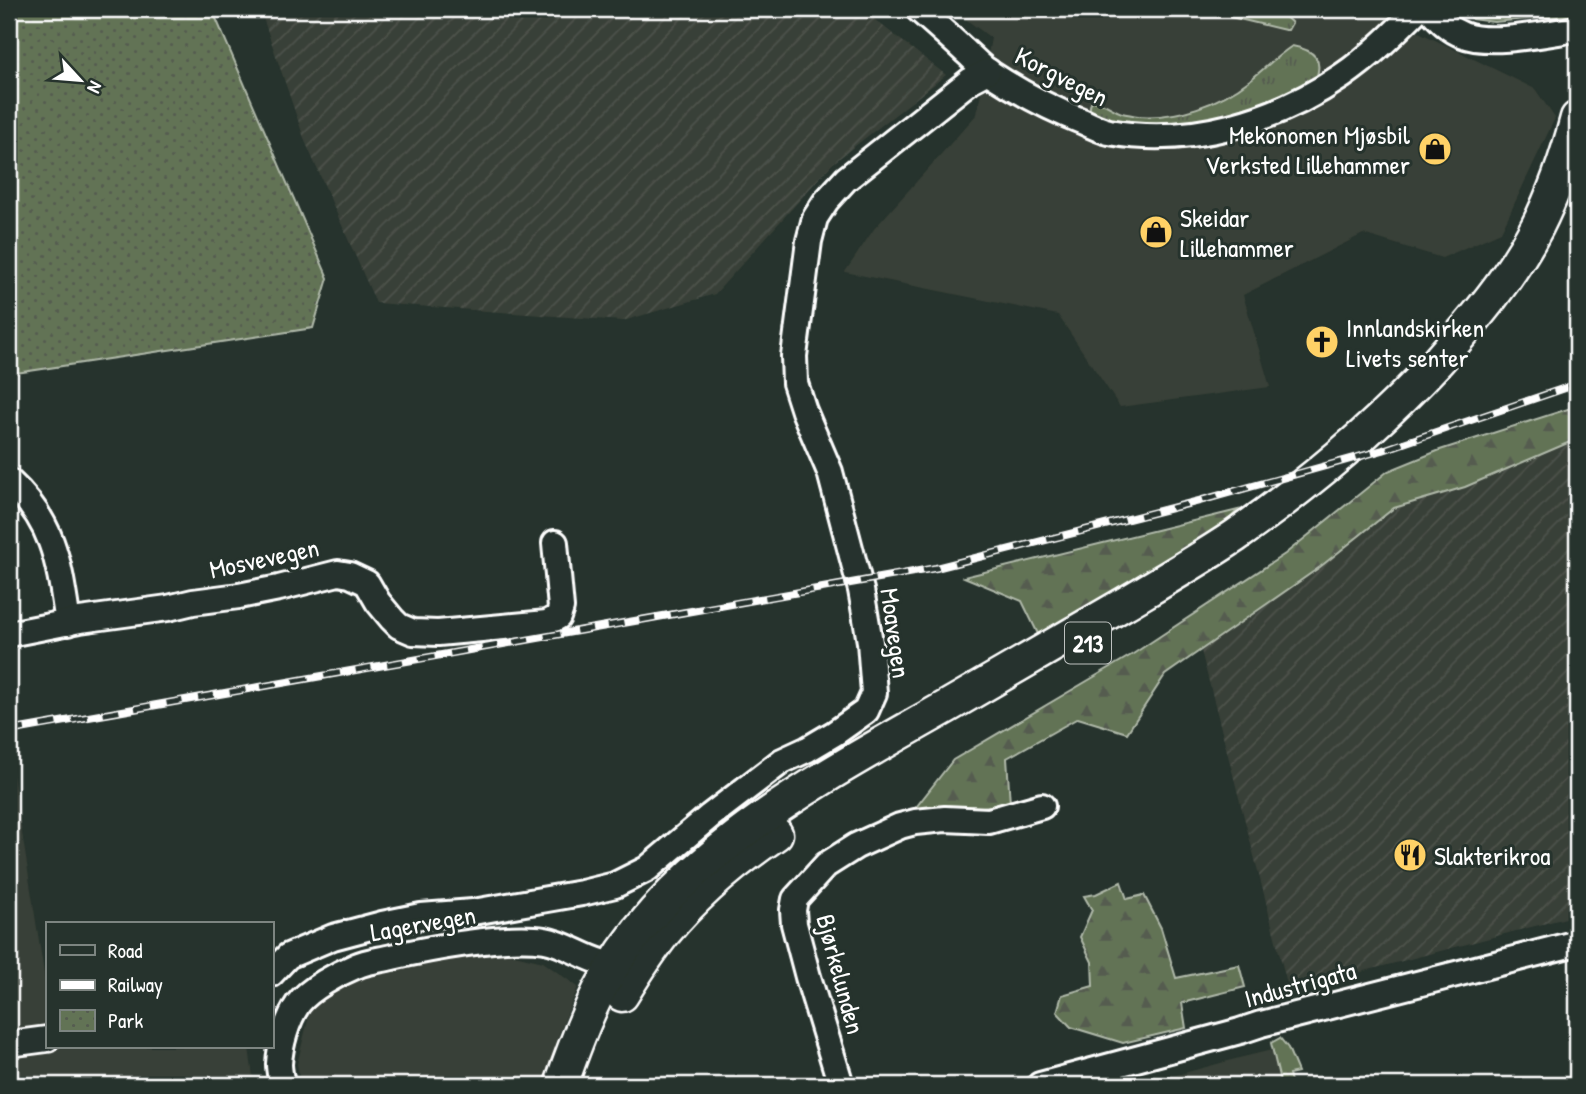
<svg xmlns="http://www.w3.org/2000/svg" width="1586" height="1094" font-family="'Patrick Hand',sans-serif">
  <style>
    .built { fill: #394037 }
    .industrial { fill: url(#industrial-furrows) }
    .grass { fill: url(#grass-tufts); stroke: #b0b9aa; stroke-width: 2 }
    .forest { fill: url(#forest-firs); stroke: #b0b9aa; stroke-width: 2 }
    .park { fill: url(#park-dots); stroke: #b0b9aa; stroke-width: 2 }
    .lines { fill: none; stroke-linecap: round; stroke-linejoin: round }
    .minor-casing { stroke: #fff; stroke-width: 30 }
    .major-casing { stroke: #fff; stroke-width: 37 }
    .minor { stroke: #26332d; stroke-width: 24 }
    .major { stroke: #26332d; stroke-width: 32 }
    .rail-casing { stroke: #fff; stroke-width: 8 }
    .rail { stroke: #26332d; stroke-width: 5; stroke-dasharray: 16; stroke-linecap: butt }
    .labels { text-anchor: middle; dominant-baseline: central; stroke-width: 6; stroke-linejoin: round; paint-order: stroke }
    .shield { fill: #26332d; stroke: #bec2c0; stroke-width: 2 }
    .shield-label { font-size: 24px; font-weight: bold; fill: #fff }
    .street-label { font-size: 26px; fill: #fff; stroke: #26332d }
    .poi-label { font-size: 26px; fill: #fff; stroke: #26332d; text-anchor: start }
  </style>
  <defs>
    <pattern id="industrial-furrows" width="10" height="10" patternUnits="userSpaceOnUse" patternTransform="scale(1.75)"><rect width="10" height="10" fill="#394037"/><path d="M-1 1l2-2M0 10L10 0M9 11l2-2" fill="none" stroke="#4d534b"/></pattern>
    <pattern id="grass-tufts" width="24" height="20" patternUnits="userSpaceOnUse" patternTransform="scale(1.75)"><rect width="24" height="20" fill="#627355"/><path d="M3 7l-1-3M5 7V3M7 7l1-3M15 17l-1-3M17 17v-4M19 17l1-3" fill="none" stroke="#555c50"/></pattern>
    <pattern id="forest-firs" width="22" height="20" patternUnits="userSpaceOnUse" patternTransform="scale(1.75)"><rect width="22" height="20" fill="#627355"/><path d="M5 1l3.5 6h-7zM16 11l3.5 6h-7z" fill="#555c50"/></pattern>
    <pattern id="park-dots" width="8" height="8" patternUnits="userSpaceOnUse" patternTransform="scale(1.75)"><rect width="8" height="8" fill="#627355"/><path d="M2 2h.1M6 6h.1" fill="none" stroke="#555c50" stroke-width="1.8" stroke-linecap="round"/></pattern>
  </defs>
  <rect width="100%" height="100%" fill="#26332d"/>
  <filter id="ink" filterUnits="userSpaceOnUse"><feTurbulence type="fractalNoise" baseFrequency=".0143" numOctaves="2"/><feDisplacementMap in="SourceGraphic" scale="14" xChannelSelector="R" yChannelSelector="G"/><feConvolveMatrix kernelMatrix="1 2 1 2 8 2 1 2 1" color-interpolation-filters="sRGB"/></filter>
  <g filter="url(#ink)">
    <g class="built">
      <path d="M952,9H1392L1386,16L1535,89L1555,118L1501,232L1442,258L1363,234L1243,295L1270,387L1120,407L1058,315L845,272L874,229L977,114L991,38Z"/>
      <path d="M9,750L47,992V1047H249L254,1085H9Z"/>
      <path d="M485,948L543,962L578,987L559,1034L544,1085H301L297,1064L311,1008L347,979Z"/>
      <path d="M1276,1049L1285,1085H1140L1239,1058Z"/>
    </g>
    <g class="industrial">
      <path d="M260,9H861L946,75L832,164L715,294L623,321L376,303L305,141Z"/>
      <path d="M1577,436V915L1289,991L1200,647L1393,504Z"/>
    </g>
    <g class="grass">
      <path d="M1226,9H1277L1292,23L1288,30H1285L1231,17Z"/>
      <path d="M1467,9H1573L1569,15L1494,22L1472,19Z"/>
      <path d="M1292,46C1315,50 1325,60 1314,83L1257,110L1176,128L1093,119C1090,112 1088,108 1092,101C1103,101 1111,109 1122,113C1127,114 1133,115 1138,116C1177,119 1219,104 1250,80C1264,69 1277,56 1292,46Z"/>
      <path d="M1280,1038L1288,1048L1298,1072L1289,1074L1292,1085H1281L1271,1043Z"/>
    </g>
    <g class="forest">
      <path d="M1577,406V439L1465,487L1394,508L1320,567L1165,675L1127,733L1078,718L1007,758L1010,804L910,815L953,760L1133,654L1285,554L1388,471L1440,450Z"/>
      <path d="M1238,510L1213,537L1041,640L1022,601L964,577Z"/>
      <path d="M1121,882L1127,899L1144,895L1161,928L1176,978L1239,965L1245,987L1182,1003L1186,1028L1123,1043L1071,1027L1057,1012L1062,995L1093,986L1092,962L1080,937L1092,910L1084,896L1096,894Z"/>
    </g>
    <path class="park" d="M9,9H212L328,278L313,328L9,374Z"/>
    <g class="lines">
      <defs>
        <g id="minor">
          <path d="M918,9C934,23 950,37 966,52C974,59 981,67 990,73C1019,92 1051,109 1084,122C1092,126 1101,130 1109,132C1190,147 1276,121 1342,76C1370,57 1394,33 1418,9"/>
          <path d="M1430,9C1440,20 1449,30 1463,35C1490,46 1548,33 1577,29"/>
          <path d="M9,481C55,523 59,564 68,623"/>
          <path d="M9,634L80,620L168,608L193,602L239,596L279,588L338,573L350,575L367,583L378,602L392,619L399,626L413,632L438,633L547,623L558,617L561,608L555,543"/>
          <path d="M271,974L288,956L333,937L382,924L421,916L473,912L582,893L615,885L647,869L710,816L782,761L808,749L835,733L866,711L874,693L870,642L861,590L830,472L804,411L795,383L794,356L809,241L815,218L826,201L846,179L971,80L988,71"/>
          <path d="M9,1044L47,1039"/>
          <path d="M282,1085C281,1078 279,1071 279,1064C280,1045 287,1020 298,1004C309,989 339,973 356,966C367,961 380,960 392,957C433,948 504,934 545,940C574,945 599,971 631,963"/>
          <path d="M841,1085L808,977L794,924L793,910L795,899L826,865L856,846L900,826L915,822L945,819L989,821L1042,806"/>
          <path d="M1040,1085L1240,1031L1261,1024L1577,943"/>
        </g>
        <g id="major">
          <path d="M622,995C635,974 649,952 665,932C696,895 736,861 776,834"/>
          <path d="M561,1085C572,1053 584,1021 599,991C668,857 822,778 948,706C1007,672 1065,638 1124,604C1161,582 1199,560 1235,536C1309,484 1377,427 1438,361C1475,319 1511,277 1537,227C1555,192 1567,156 1577,118"/>
        </g>
      </defs>
      <use href="#minor" class="minor-casing"/>
      <use href="#major" class="major-casing"/>
      <use href="#minor" class="minor"/>
      <use href="#major" class="major"/>
      <defs>
        <path id="rail" d="M9,731L936,568L1199,501L1383,450L1577,384"/>
      </defs>
      <use href="#rail" class="rail-casing"/>
      <use href="#rail" class="rail"/>
    </g>
  </g>
  <defs>
    <symbol id="shop-disc" viewBox="-11 -11 22 22"><circle r="9.5" fill="#ffd166" stroke="#26332d"/><path d="M-5-2.5h2.3a2.7 3.5 0 0 1 5.4 0H5L5.5 6h-11ZM-1.5-2.5h3a1.5 2.3 0 0 0-3 0Z" fill="#111"/></symbol>
    <symbol id="church-disc" viewBox="-11 -11 22 22"><circle r="9.5" fill="#ffd166" stroke="#26332d"/><path d="M-1.2-6h2.4v3.5h3.3v2.4h-3.3V6h-2.4V-.1h-3.3v-2.4h3.3Z" fill="#111"/></symbol>
    <symbol id="restaurant-disc" viewBox="-11 -11 22 22"><circle r="9.5" fill="#ffd166" stroke="#26332d"/><path d="M-5-6h1v4h1v-4h1v4h1v-4h1v5L-1.5 .5V6h-2V.5L-5-1ZM5-6V6H3V1.5H1.5Q1.5-4 5-6Z" fill="#111"/></symbol>
  </defs>
  <g fill-rule="evenodd">
    <use href="#shop-disc" x="1416" y="130" width="38" height="38"/>
    <use href="#shop-disc" x="1137" y="213" width="38" height="38"/>
    <use href="#church-disc" x="1303" y="323" width="38" height="38"/>
    <use href="#restaurant-disc" x="1391" y="836" width="38" height="38"/>
  </g>
  <g class="labels">
    <rect class="shield" x="1065" y="622.5" width="46" height="41" rx="5"/>
    <g class="shield-label">
      <text x="1088" y="643">213</text>
    </g>
    <g class="street-label">
      <text transform="translate(1062 76) rotate(27)">Korgvegen</text>
      <text transform="translate(264 558) rotate(-12)">Mosvevegen</text>
      <text transform="translate(896 633) rotate(82)">Moavegen</text>
      <text transform="translate(423 923) rotate(-10)">Lagervegen</text>
      <text transform="translate(841 974) rotate(75)">Bjørkelunden</text>
      <text transform="translate(1300 984) rotate(-15)">Industrigata</text>
    </g>
    <g class="poi-label">
      <text x="1410" y="134" text-anchor="end">Mekonomen Mjøsbil<tspan x="1410" dy="30">Verksted Lillehammer</tspan></text>
      <text x="1180" y="217">Skeidar<tspan x="1180" dy="30">Lillehammer</tspan></text>
      <text x="1346" y="327">Innlandskirken<tspan x="1346" dy="30">Livets senter</tspan></text>
      <text x="1434" y="855">Slakterikroa</text>
    </g>
  </g>
  <rect width="1586" height="1094" fill="none" stroke="#26332d" stroke-width="35"/>
  <rect x="18" y="18" width="1551" height="1059" fill="none" stroke="#fff" stroke-width="2.5" filter="url(#ink)"/>
  <rect x="46" y="922" width="228" height="126" fill="#26332d" stroke="#7d8581" stroke-width="2"/>
  <rect x="60" y="945" width="35" height="10" fill="#26332d" stroke="#7d8581" stroke-width="2"/>
  <text x="108" y="958" font-size="21" fill="#ffffff">Road</text>
  <rect x="60" y="980" width="35" height="10" fill="#ffffff" stroke="#7d8581" stroke-width="2"/>
  <text x="108" y="992" font-size="21" fill="#ffffff">Railway</text>
  <rect x="60" y="1010" width="35" height="21" fill="url(#park-dots)" stroke="#7d8581" stroke-width="2"/>
  <text x="108" y="1028" font-size="21" fill="#ffffff">Park</text>
  <g transform="translate(80 80) rotate(116)" stroke="#26332d" stroke-width="5" paint-order="stroke">
  <path d="M0-5L12 26L0 18L-12 26Z" fill="#ffffff"/>
  <text y="-10" font-size="19" font-weight="bold" text-anchor="middle" fill="#ffffff">N</text>
  </g>
</svg>
